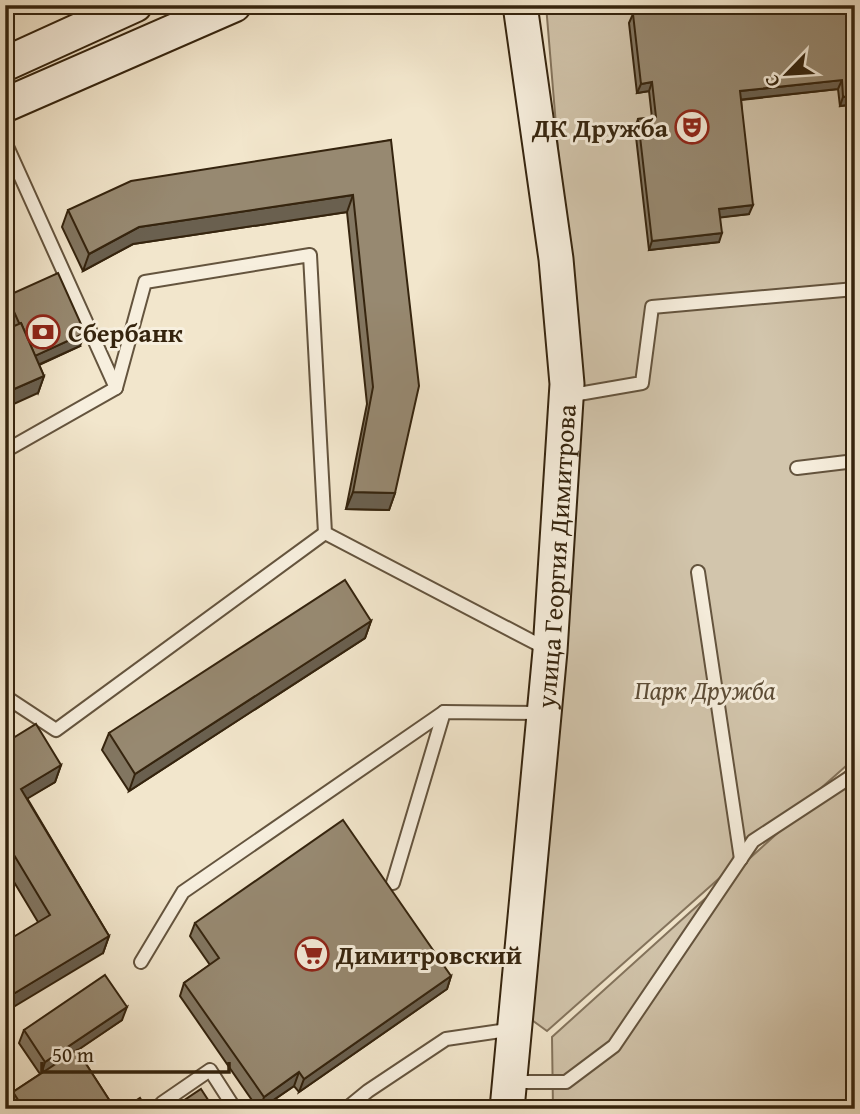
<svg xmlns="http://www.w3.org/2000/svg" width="860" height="1114" font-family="'Gentium Book Plus',serif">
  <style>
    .green { fill: #d2c5ac; stroke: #84745d; stroke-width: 2 }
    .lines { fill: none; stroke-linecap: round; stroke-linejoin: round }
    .lane-casing { stroke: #64543e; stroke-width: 16 }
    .secondary-casing { stroke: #35240e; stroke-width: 37 }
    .lane { stroke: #f7efde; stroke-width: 12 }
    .secondary { stroke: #f7efde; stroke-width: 33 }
    .wall { fill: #827661; stroke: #35240e; stroke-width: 2 }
    .shaded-wall { fill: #6a604f; stroke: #35240e; stroke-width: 2 }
    .building { fill: #978971; stroke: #35240e; stroke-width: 2 }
    .labels { text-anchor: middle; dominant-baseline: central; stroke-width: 6; stroke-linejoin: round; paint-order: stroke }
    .poi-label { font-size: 26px; font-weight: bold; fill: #35240e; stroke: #f7efde; text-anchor: start }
    .street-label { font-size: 26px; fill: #35240e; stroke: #f7efde }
    .park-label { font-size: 26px; font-style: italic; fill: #5c4c36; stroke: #f7efde }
  </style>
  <rect width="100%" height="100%" fill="#f2e6cc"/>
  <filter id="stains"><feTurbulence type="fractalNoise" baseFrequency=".00286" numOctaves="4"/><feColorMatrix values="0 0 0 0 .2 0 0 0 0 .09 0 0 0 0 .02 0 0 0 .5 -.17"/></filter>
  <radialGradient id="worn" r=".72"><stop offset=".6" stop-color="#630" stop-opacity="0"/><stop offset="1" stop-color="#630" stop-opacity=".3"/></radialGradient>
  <g class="green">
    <path d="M546,5H855V758L547,1031L525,1015L577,377Z"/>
    <path d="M855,763V1109H553L552,1037Z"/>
  </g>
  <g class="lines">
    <defs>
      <g id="lane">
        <path d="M5,142L116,388"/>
        <path d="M567,396L642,383L652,307L855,289"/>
        <path d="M5,451L116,388L145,282L310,255L325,533L547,649"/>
        <path d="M797,468L855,461"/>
        <path d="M698,572L741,859"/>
        <path d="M5,701L9,699L56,730L325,533"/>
        <path d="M393,883L444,712L544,713"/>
        <path d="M141,962L183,892L444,712"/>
        <path d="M510,1082H566L614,1046L753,841L855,774"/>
        <path d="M162,1103L210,1070L235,1109"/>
        <path d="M346,1109L368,1091L446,1039L514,1029"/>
      </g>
      <g id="secondary">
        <path d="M5,64L135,5"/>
        <path d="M5,105L234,5"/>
        <path id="s1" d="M507,1109L550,651L567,384L556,259L520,5"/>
      </g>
    </defs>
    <use href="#lane" class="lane-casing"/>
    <use href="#secondary" class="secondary-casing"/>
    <use href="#lane" class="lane"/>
    <use href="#secondary" class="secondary"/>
  </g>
  <g class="wall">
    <path d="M855,5V104L840,106L838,89L741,100L749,214L720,217L719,242L649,250L635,128L638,119L652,118L649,91L637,93L629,23L633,14Z"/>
    <path d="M391,140L395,493L389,510L346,509L367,404L347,212L133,244L83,271L62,227L68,210Z"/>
    <path d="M7,296L80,346L39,365L44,376L38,393L5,317V300Z"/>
    <path d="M371,621L365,638L129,791L102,750L109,733Z"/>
    <path d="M5,743L61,765L55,782L27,798L109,936L103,953L38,922L5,867Z"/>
    <path d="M195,923L451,976L447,989L299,1092L294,1086L261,1109H258L180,996L184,983L210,965L190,936Z"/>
    <path d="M122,1020L77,1050L115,1109H7L13,1092L40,1074L19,1043L24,1030Z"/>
  </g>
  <g class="shaded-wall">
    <path d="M842,80L838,89L737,100L740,91Z"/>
    <path d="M652,82L649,91L637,93L641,84Z"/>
    <path d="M855,95V104L840,106L843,97Z"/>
    <path d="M353,195L347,212L133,244L83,271L89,254L139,227Z"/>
    <path d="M753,205L749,214L716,218L719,209Z"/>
    <path d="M722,233L719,242L649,250L652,241Z"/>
    <path d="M85,333L80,346L29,369L34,356Z"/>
    <path d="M44,376L38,393L5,408V393Z"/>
    <path d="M353,492L395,493L389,510L346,509Z"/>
    <path d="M371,621L365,638L129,791L135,774Z"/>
    <path d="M61,765L55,782L15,806L21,789Z"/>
    <path d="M109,936L103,953L5,1012V999Z"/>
    <path d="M451,976L447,989L299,1092L304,1079Z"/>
    <path d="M127,1007L122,1020L41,1075L45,1062Z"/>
    <path d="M299,1072L294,1086L260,1109L264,1097Z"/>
  </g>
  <g class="building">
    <path d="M710,5H855V95L843,97L842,80L740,91L753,205L719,209L722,233L652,241L638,119L656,117L652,82L641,84L633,14Z"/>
    <path d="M391,140L419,386L395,493L353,492L373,387L353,195L139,227L89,254L68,210L131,181Z"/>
    <path d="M58,273L85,333L35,356L21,323H19L7,296Z"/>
    <path d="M21,323L44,376L5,393V330Z"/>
    <path d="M345,580L371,621L135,774L109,733Z"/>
    <path d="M36,724L61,765L21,789L109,936L5,999V942L50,915L5,840V743Z"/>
    <path d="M343,820L451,976L304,1079L299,1072L264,1097L184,983L219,958L195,923Z"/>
    <path d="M105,975L127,1007L45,1062L24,1030Z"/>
    <path d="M77,1050L115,1109H24L13,1092Z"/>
    <path d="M201,1089L214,1109H171Z"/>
    <path d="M140,1098L147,1109H123Z"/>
  </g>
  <defs>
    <symbol id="theatre-ring" viewBox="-11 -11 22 22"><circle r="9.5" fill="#f7efde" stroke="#8f2418" stroke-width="1.5"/><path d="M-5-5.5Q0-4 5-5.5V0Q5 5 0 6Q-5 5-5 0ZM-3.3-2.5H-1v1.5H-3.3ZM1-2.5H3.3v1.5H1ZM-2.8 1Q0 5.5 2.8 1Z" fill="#8f2418"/></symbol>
    <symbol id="bank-ring" viewBox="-11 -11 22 22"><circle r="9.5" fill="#f7efde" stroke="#8f2418" stroke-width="1.5"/><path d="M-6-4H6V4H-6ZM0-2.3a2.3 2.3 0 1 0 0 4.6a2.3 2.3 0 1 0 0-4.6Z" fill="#8f2418"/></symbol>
    <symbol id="supermarket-ring" viewBox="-11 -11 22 22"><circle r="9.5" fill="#f7efde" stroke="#8f2418" stroke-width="1.5"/><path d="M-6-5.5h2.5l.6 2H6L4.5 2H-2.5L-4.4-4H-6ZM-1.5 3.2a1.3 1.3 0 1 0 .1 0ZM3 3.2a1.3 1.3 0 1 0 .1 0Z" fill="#8f2418"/></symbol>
  </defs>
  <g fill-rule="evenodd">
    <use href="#theatre-ring" x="673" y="108" width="38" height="38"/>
    <use href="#bank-ring" x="24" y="313" width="38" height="38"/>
    <use href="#supermarket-ring" x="293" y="935" width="38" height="38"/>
  </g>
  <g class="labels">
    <g class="poi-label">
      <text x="668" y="127" text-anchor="end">ДК Дружба</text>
      <text x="68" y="332">Сбербанк</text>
      <text x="336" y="954">Димитровский</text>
    </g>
    <g class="street-label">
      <text stroke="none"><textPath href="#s1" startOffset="555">улица Георгия Димитрова</textPath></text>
    </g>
    <g class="park-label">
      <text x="705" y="689">Парк Дружба</text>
    </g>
  </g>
  <rect width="860" height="1114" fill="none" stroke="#f2e6cc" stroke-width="28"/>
  <rect x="7" y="7" width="846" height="1100" fill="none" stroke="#35240e" stroke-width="3.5"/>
  <rect x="14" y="14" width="832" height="1086" fill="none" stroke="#35240e" stroke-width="2"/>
  <g transform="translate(787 74) rotate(245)" stroke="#f7efde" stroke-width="5" paint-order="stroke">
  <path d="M0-5L12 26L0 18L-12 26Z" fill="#35240e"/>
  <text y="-10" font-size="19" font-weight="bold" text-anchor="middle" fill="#35240e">С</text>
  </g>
  <path d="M42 1062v10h187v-10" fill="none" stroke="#35240e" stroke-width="3.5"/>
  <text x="52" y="1062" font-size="21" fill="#35240e" stroke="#f7efde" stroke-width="5" paint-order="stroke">50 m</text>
  <rect width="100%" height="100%" filter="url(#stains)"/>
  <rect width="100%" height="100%" fill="url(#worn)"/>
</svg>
